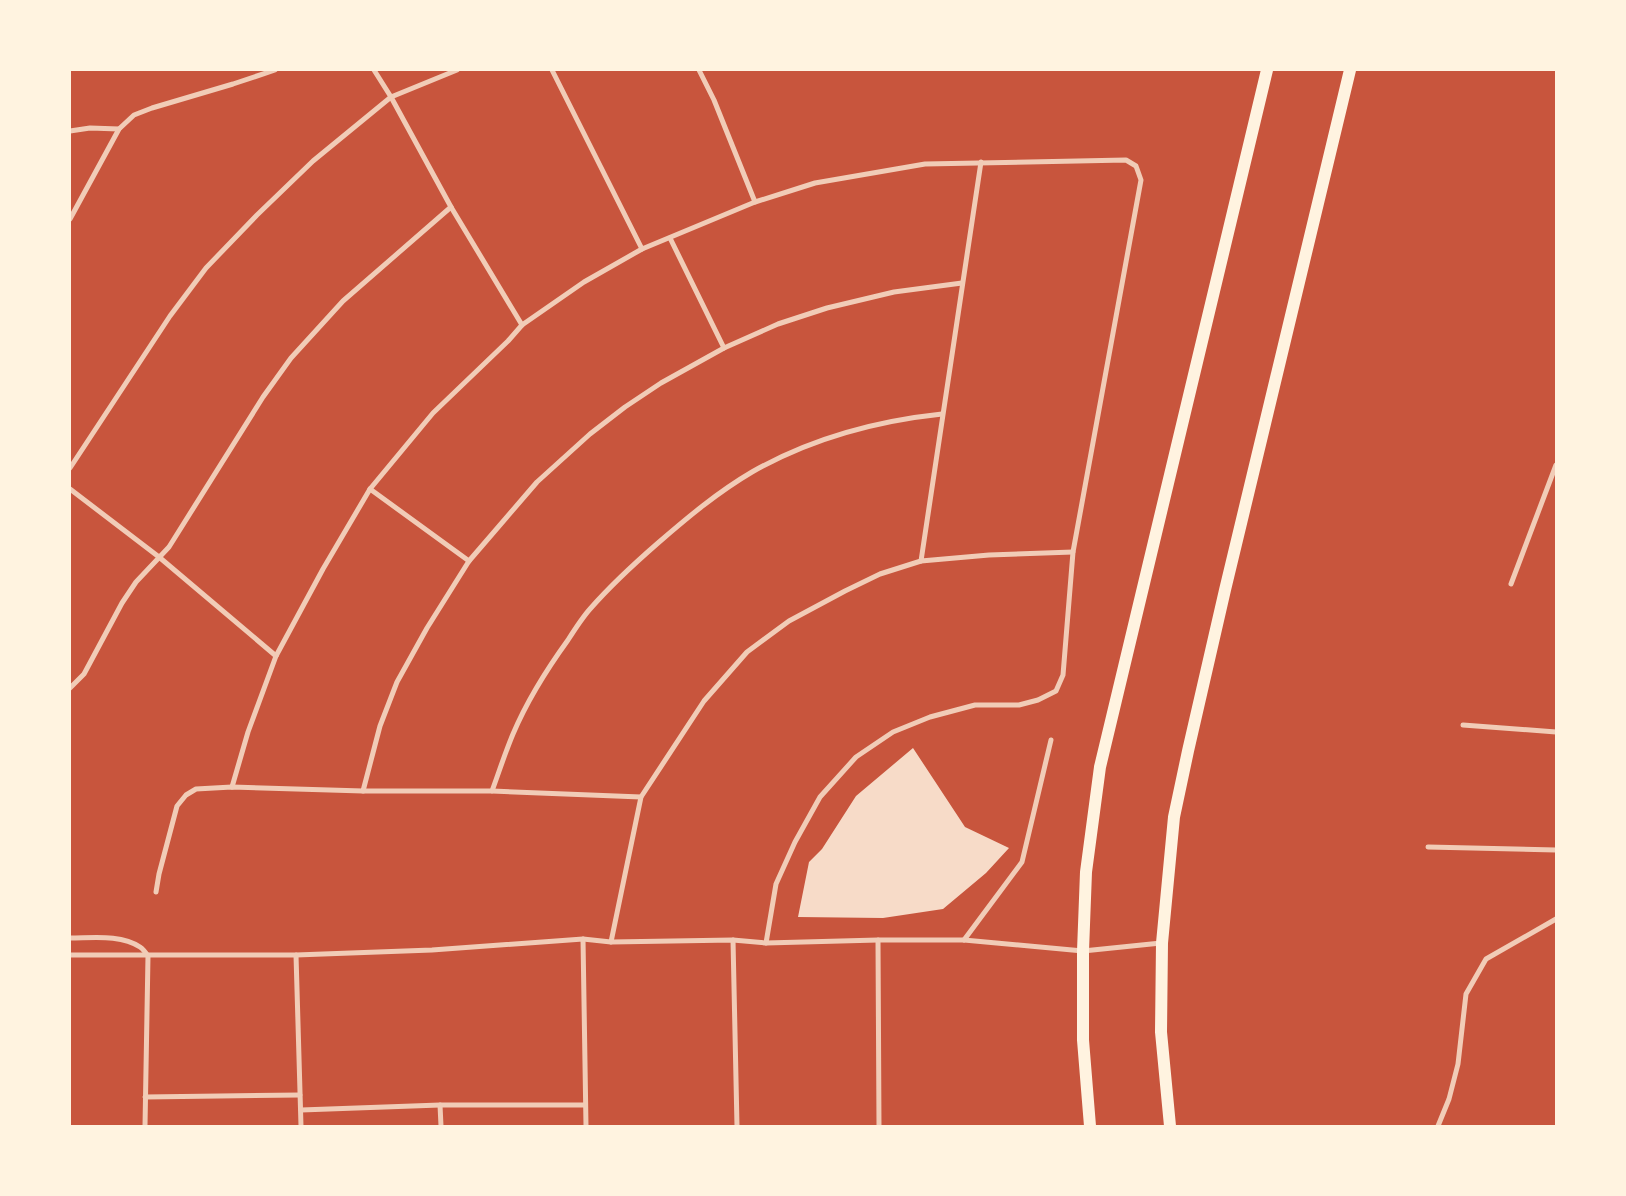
<svg xmlns="http://www.w3.org/2000/svg" width="1626" height="1196" font-family="'Noto Sans',sans-serif">
  <style>
    .building { fill: #f7dbc8 }
    .lines { fill: none; stroke-linecap: round; stroke-linejoin: round }
    .minor { stroke: #f1ccb7; stroke-width: 5 }
    .primary { stroke: #fff3e0; stroke-width: 12 }
  </style>
  <rect width="100%" height="100%" fill="#c8553d"/>
  <path class="building" d="M913,748L965,827L1009,848L986,873L943,909L883,918L798,917L809,862L822,849L856,796Z"/>
  <g class="lines">
    <g class="minor">
      <path d="M374,70L391,97L451,207L522,325"/>
      <path d="M552,70L642,249"/>
      <path d="M699,70L714,100L755,202"/>
      <path d="M70,131L90,128L119,129"/>
      <path d="M981,162L921,561L989,555L1073,552"/>
      <path d="M70,219L119,129L134,115L152,108L233,84L275,70"/>
      <path d="M670,238L724,348"/>
      <path d="M70,468L170,316L206,268L257,215L313,161L391,97L457,70"/>
      <path d="M70,489L159,557L276,656"/>
      <path d="M370,489L469,561"/>
      <path d="M1511,584L1556,465"/>
      <path d="M70,688L84,674L122,603L136,582L169,547L263,397L291,358L343,301L451,207"/>
      <path d="M1463,725L1556,732"/>
      <path d="M232,787L248,732L276,656L323,569L370,489L433,413L508,341L522,325L584,282L642,249L755,202L815,183L925,164L1126,160L1136,166L1141,180L1073,552L1063,675L1056,691L1038,700L1019,705H975L930,717L893,732L856,757L820,797L795,842L776,884L766,943"/>
      <path d="M363,791H492C499,772 505,753 513,734C527,701 547,669 568,640C575,629 582,618 590,609C611,585 635,563 658,543C688,517 718,492 752,472C810,439 876,421 942,414"/>
      <path d="M492,791L641,797"/>
      <path d="M1428,847L1556,850"/>
      <path d="M156,892L159,874L177,806L186,795L196,789L232,787L363,791L380,726L397,682L427,628L469,561L537,482L590,434L625,407L661,383L724,348L778,324L827,308L894,292L962,283"/>
      <path d="M70,938C92,938 121,934 140,947C143,949 146,953 148,956L145,1126"/>
      <path d="M583,939L586,1126"/>
      <path d="M733,940L737,1126"/>
      <path d="M878,940L879,1126"/>
      <path d="M964,940L1022,862L1051,740"/>
      <path d="M611,942L641,797L704,701L747,652L789,621L845,591L880,574L921,561"/>
      <path d="M70,955H296L432,950L583,939L611,942L733,940L766,943L878,940H964L1083,951L1161,943"/>
      <path d="M296,955L301,1126"/>
      <path d="M145,1097L300,1095"/>
      <path d="M301,1110L440,1105"/>
      <path d="M441,1126L440,1105H585"/>
      <path d="M1438,1126L1449,1099L1458,1064L1466,994L1486,959L1556,919"/>
    </g>
    <g class="primary">
      <path d="M1090,1126L1083,1040V951L1086,872L1100,767L1267,70"/>
      <path d="M1170,1126L1161,1032L1162,943L1174,817L1188,751L1225,590L1350,70"/>
    </g>
  </g>
  <rect width="1626" height="1196" fill="none" stroke="#fff3e0" stroke-width="142"/>
</svg>
